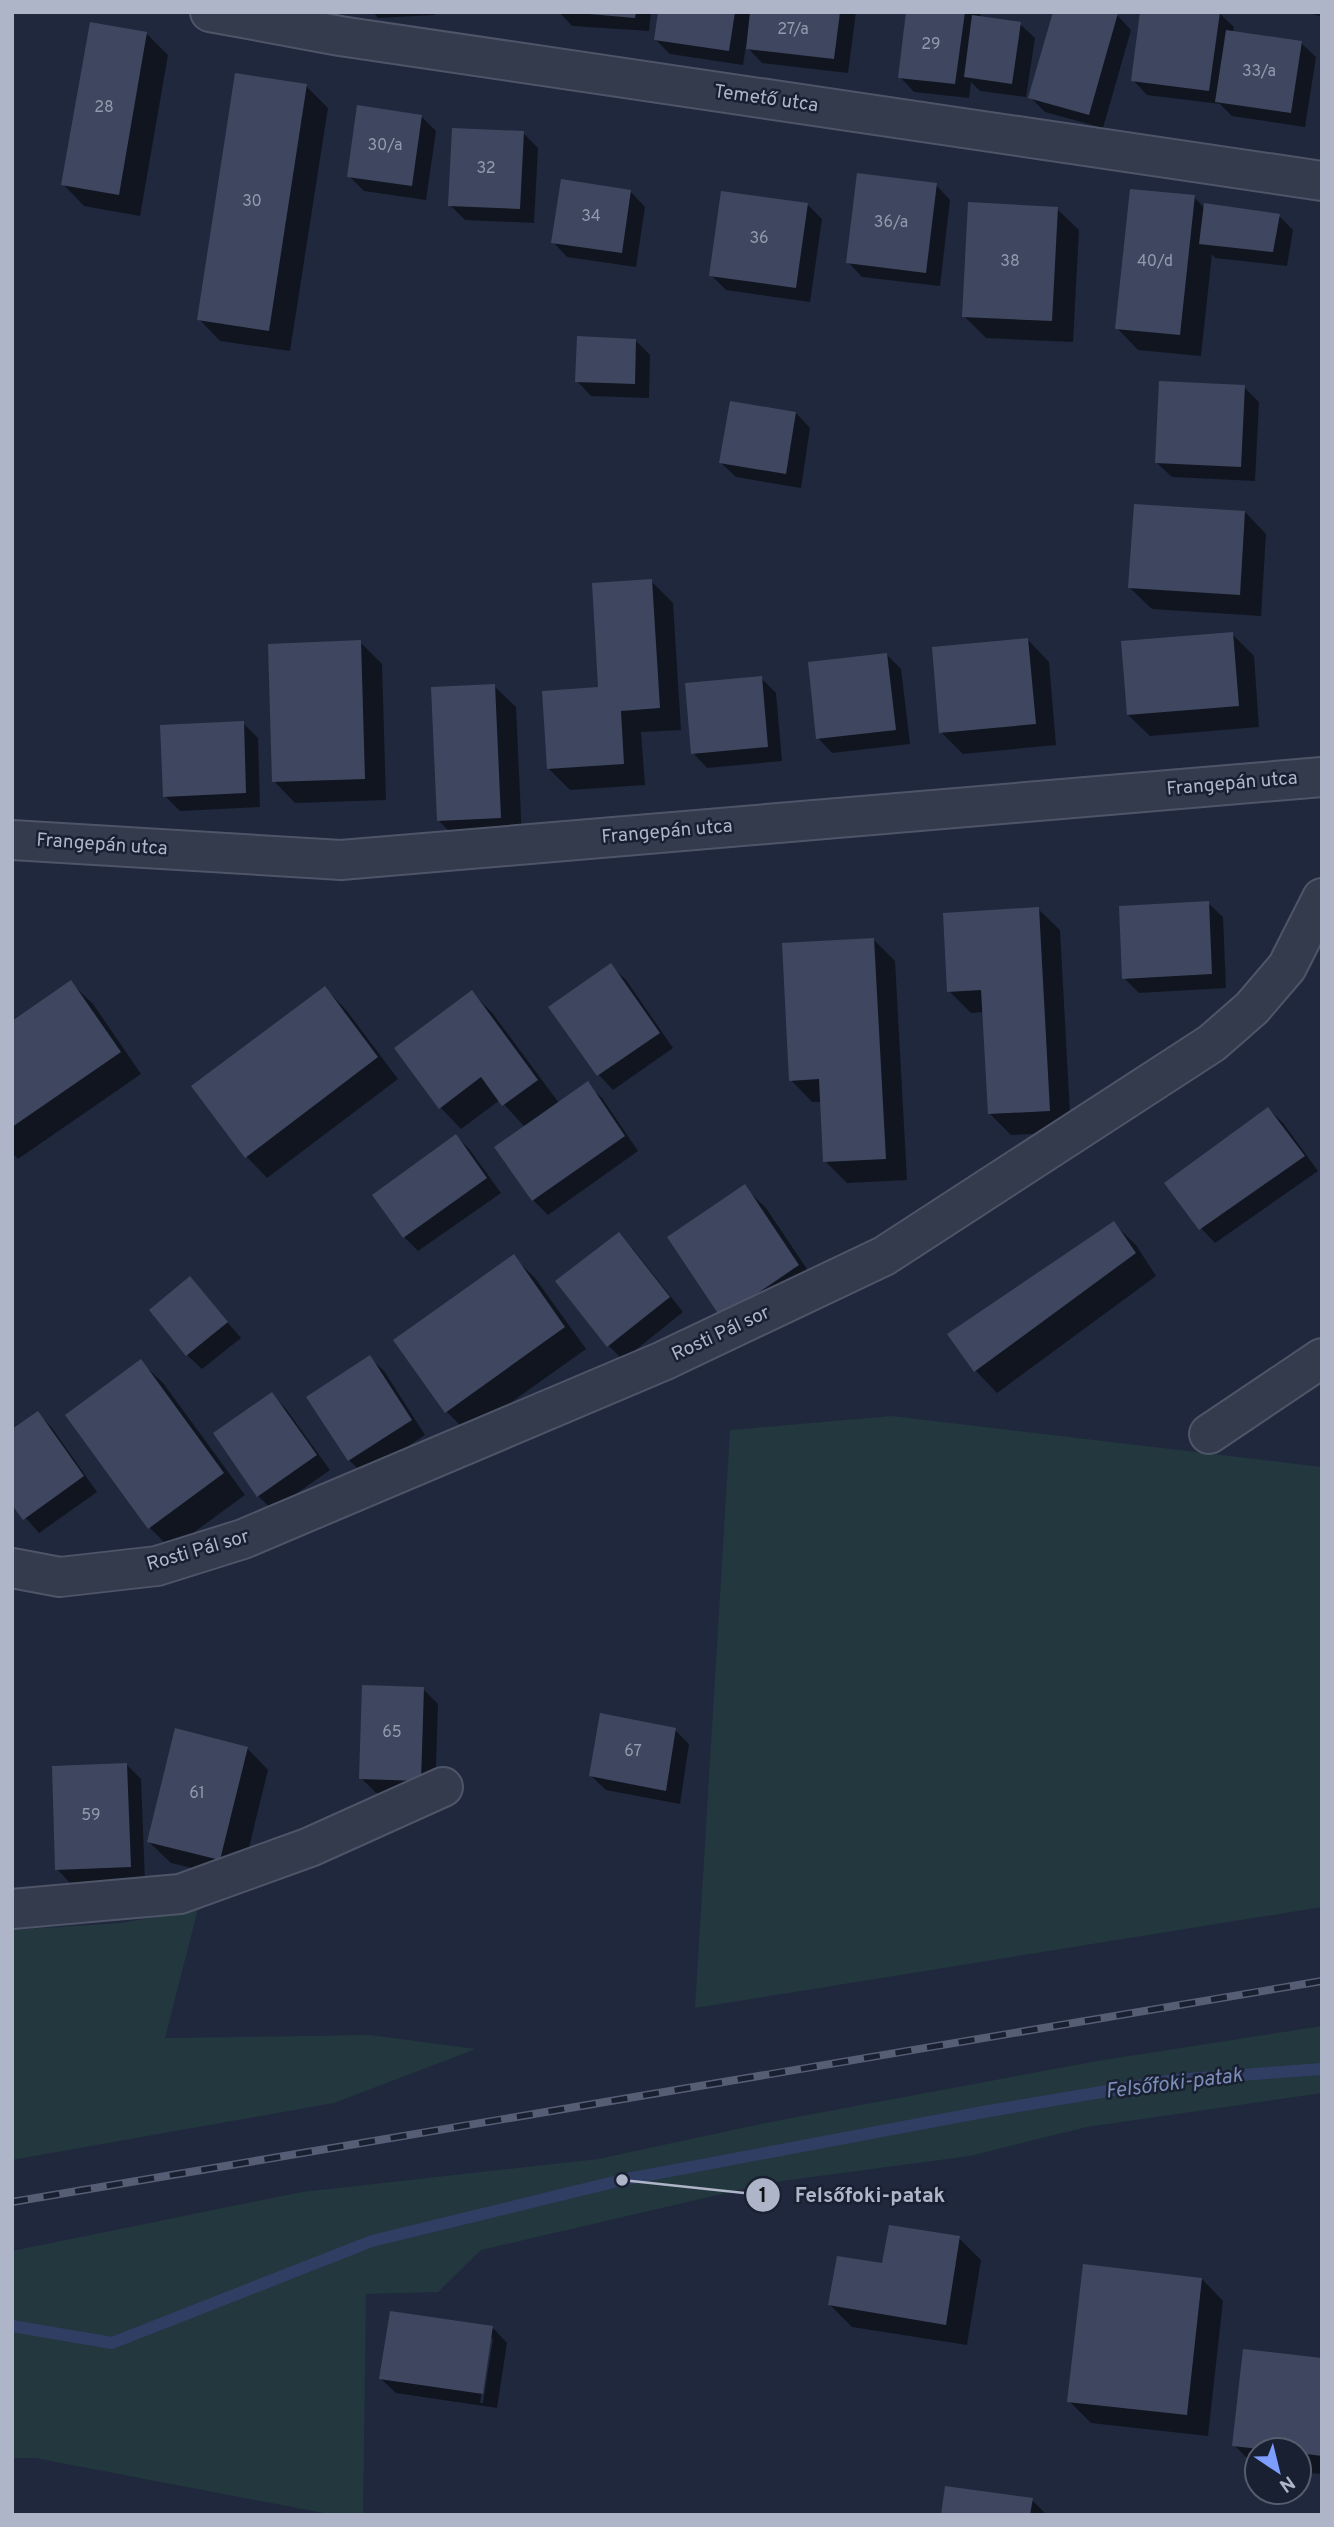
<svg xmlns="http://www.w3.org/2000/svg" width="1334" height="2527" font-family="Overpass,sans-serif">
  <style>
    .green { fill: #22373e }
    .shadow { fill: #0007; fill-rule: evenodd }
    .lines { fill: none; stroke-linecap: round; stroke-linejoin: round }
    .stream { stroke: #303e63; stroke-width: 12 }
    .building { fill: #3e475f }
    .minor-casing { stroke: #4f5568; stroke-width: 42 }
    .minor { stroke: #343b4d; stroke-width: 38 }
    .rail-casing { stroke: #555e74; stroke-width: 8 }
    .rail { stroke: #192031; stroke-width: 5; stroke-dasharray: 16; stroke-linecap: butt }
    .labels { text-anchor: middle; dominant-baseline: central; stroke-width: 5; stroke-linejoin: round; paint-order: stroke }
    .number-label { font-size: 16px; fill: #939aae }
    .street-label { font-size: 19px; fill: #afb5c9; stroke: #192031 }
    .water-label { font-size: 21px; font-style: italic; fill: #7b8db8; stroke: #192031 }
    .leader { fill: none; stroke: #afb5c9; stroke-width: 2.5 }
    .callout-dot { fill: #afb5c9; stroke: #192031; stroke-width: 2.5 }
    .mark-label { font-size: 21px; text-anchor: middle; font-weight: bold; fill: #111 }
    .callout-label { font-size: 21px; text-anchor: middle; font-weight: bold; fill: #afb5c9; stroke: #192031; stroke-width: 5; stroke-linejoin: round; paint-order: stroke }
  </style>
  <rect width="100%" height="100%" fill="#20283d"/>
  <g class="green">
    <path d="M892,1416L1322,1467V1907L695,2008L730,1430Z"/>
    <path d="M198,1909L165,2038L370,2035L476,2049L334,2103L12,2160V1930L121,1923Z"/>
    <path d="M1322,2026V2093L1087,2127L970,2156L774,2182L481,2250L438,2292L366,2294L363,2515H334L35,2458H12V2251L302,2192L598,2159L770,2122L1097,2061Z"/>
  </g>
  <g class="shadow">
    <path d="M373,12H434V15L378,18Z"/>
    <path d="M559,12H651L649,31L572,26Z"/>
    <path d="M660,12H856L848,73L762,63L746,46L743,65L670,54L656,40Z"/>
    <path d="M908,12H981L980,18L1020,24L1035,38L1026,97L980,91L971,82L969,98L914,92L900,77Z"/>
    <path d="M1054,12H1107L1117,15L1131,30L1103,128L1045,112L1030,97Z"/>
    <path d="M1308,12H1322V17Z"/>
    <path d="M1219,13L1234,27L1233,33L1301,43L1316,57L1305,127L1232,116L1220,104L1147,95L1133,80Z"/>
    <path d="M147,34L168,55L140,216L84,206L63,184Z"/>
    <path d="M306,86L328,108L290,351L220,341L199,319Z"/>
    <path d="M421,116L436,131L426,200L364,191L349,176Z"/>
    <path d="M523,133L538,148L534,223L465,220L450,205Z"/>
    <path d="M936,185L950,200L940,286L862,277L848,262Z"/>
    <path d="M631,192L645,207L636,267L567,257L553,242Z"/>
    <path d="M1194,197L1205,209L1279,216L1293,230L1287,266L1215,258L1212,254L1201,356L1138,350L1117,328Z"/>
    <path d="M808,205L822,219L810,302L726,290L711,275Z"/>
    <path d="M1057,209L1079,230L1073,342L986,338L964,316Z"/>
    <path d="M636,341L650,355L649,398L591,396L577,381Z"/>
    <path d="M1244,387L1259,402L1255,481L1172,477L1157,463Z"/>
    <path d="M796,413L810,428L801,488L736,477L721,463Z"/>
    <path d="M1245,512L1266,534L1261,616L1152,609L1130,588Z"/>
    <path d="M651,581L673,603L681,730L641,732L645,785L570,790L548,768L600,688Z"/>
    <path d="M1232,634L1254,656L1259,727L1150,736L1128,715Z"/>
    <path d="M1028,640L1049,662L1056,745L963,754L941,732Z"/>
    <path d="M360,642L382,664L386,800L295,803L274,781Z"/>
    <path d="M887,655L901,669L910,744L832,753L818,738Z"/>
    <path d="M761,678L776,693L782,761L707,768L693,753Z"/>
    <path d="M494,686L516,707L522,839L460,842L439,821Z"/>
    <path d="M243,723L258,738L260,807L180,811L165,796Z"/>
    <path d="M1208,903L1223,917L1226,988L1139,993L1124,978Z"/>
    <path d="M1038,909L1060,930L1071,1132L1011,1135L990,1114L984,1012L971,1013L949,991Z"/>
    <path d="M874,940L895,961L907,1180L847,1183L825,1161L822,1102H812L791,1080Z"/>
    <path d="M611,966L626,980L673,1048L613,1090L599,1075L551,1007Z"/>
    <path d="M71,983L93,1004L141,1074L18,1159L12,1153V1023Z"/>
    <path d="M325,988L346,1010L398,1079L267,1178L246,1156Z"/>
    <path d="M472,992L493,1014L559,1103L587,1084L602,1098L638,1151L548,1215L533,1200L525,1127L500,1100L461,1129L440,1107Z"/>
    <path d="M1268,1109L1283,1123L1318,1171L1215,1243L1201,1228Z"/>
    <path d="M456,1136L470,1150L501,1193L418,1251L404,1237Z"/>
    <path d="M744,1187L766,1208L819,1287L744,1338Z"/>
    <path d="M1114,1224L1136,1245L1156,1276L997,1393L976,1371L949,1334Z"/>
    <path d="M618,1234L633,1249L683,1312L623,1360L609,1346L558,1282Z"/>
    <path d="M513,1256L535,1278L586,1349L468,1433L447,1412Z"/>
    <path d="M190,1279L241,1338L202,1369L187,1355Z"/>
    <path d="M369,1357L384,1371L425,1435L364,1475L349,1460Z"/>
    <path d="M141,1362L163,1383L245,1495L171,1549L150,1528Z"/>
    <path d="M272,1394L286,1409L330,1470L273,1510L258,1496Z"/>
    <path d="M38,1413L52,1428L97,1492L39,1533L12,1502Z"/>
    <path d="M423,1689L438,1704L435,1795L376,1793L361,1778Z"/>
    <path d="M675,1730L689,1744L680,1804L606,1790L591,1776Z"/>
    <path d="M247,1748L268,1770L241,1880L171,1863L149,1842Z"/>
    <path d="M127,1765L141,1779L145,1881L71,1884L57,1869Z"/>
    <path d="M959,2238L981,2260L967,2345L852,2327L830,2305L884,2265Z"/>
    <path d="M1202,2279L1223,2301L1208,2436L1091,2423L1069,2401Z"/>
    <path d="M493,2328L507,2343L497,2408L396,2393L381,2379ZM490,2338H493L483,2403H480Z"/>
    <path d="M1322,2360V2474L1299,2472V2450H1257L1256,2467L1234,2445Z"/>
    <path d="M1032,2500L1047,2515H942Z"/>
  </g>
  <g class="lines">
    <path class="stream" d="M12,2326L112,2343L372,2241L622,2180L983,2112L1173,2080L1322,2069"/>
  </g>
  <g class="building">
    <path d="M589,12H636L635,18L589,14Z"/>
    <path d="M658,12H735L729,51L654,40Z"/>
    <path d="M750,12H840L834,59L746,49Z"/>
    <path d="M906,12H965L955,84L898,78Z"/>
    <path d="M1053,12L1118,13L1089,115L1028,98Z"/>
    <path d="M1140,12H1220L1209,91L1131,81Z"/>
    <path d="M972,15L1021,22L1012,84L964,77Z"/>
    <path d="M90,22L147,32L119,195L61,185Z"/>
    <path d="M1226,30L1302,41L1291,113L1215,102Z"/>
    <path d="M235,73L307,84L269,331L197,320Z"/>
    <path d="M357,105L422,115L412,186L347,177Z"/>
    <path d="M452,128L524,131L520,209L448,206Z"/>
    <path d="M857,173L937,183L926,273L846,263Z"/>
    <path d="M561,179L631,190L622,253L551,243Z"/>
    <path d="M1130,189L1195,195L1180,335L1115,329Z"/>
    <path d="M721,191L808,203L796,288L709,276Z"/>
    <path d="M968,202L1058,207L1052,321L962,317Z"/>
    <path d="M1204,203L1280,214L1273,252L1199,244Z"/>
    <path d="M577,336L636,339L635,384L575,382Z"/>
    <path d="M1159,381L1245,385L1241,467L1155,463Z"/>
    <path d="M730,401L796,412L786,474L719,463Z"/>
    <path d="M1134,504L1245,511L1240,595L1128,588Z"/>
    <path d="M652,579L660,708L621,711L624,764L547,769L542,691L598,687L592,583Z"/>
    <path d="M1233,632L1239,706L1127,715L1121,641Z"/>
    <path d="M1028,638L1036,724L939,733L932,647Z"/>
    <path d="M361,640L365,779L272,782L268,644Z"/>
    <path d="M887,653L896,730L816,739L808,662Z"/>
    <path d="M762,676L768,747L691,754L685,683Z"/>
    <path d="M495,684L501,818L437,821L431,687Z"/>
    <path d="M244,721L246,793L163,797L160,725Z"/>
    <path d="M1209,901L1212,974L1122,979L1119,906Z"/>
    <path d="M1039,907L1050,1111L988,1114L981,990L947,992L943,913Z"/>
    <path d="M874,938L886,1159L823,1162L819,1079L789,1081L782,943Z"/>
    <path d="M611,963L660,1033L597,1076L548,1007Z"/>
    <path d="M71,980L121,1052L12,1127V1021Z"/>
    <path d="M325,986L378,1057L245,1158L191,1086Z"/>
    <path d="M472,990L538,1080L502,1106L481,1077L439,1109L394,1048Z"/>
    <path d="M588,1081L625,1136L532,1201L494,1147Z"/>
    <path d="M1268,1107L1305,1156L1199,1230L1164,1183Z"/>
    <path d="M456,1134L487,1178L403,1238L372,1195Z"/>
    <path d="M745,1184L799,1265L721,1318L667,1237Z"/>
    <path d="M1114,1221L1136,1253L974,1372L947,1334Z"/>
    <path d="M619,1232L670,1297L607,1347L555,1281Z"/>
    <path d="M514,1254L565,1327L445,1413L393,1340Z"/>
    <path d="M190,1276L228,1322L186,1356L149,1310Z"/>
    <path d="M370,1355L412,1420L348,1461L306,1397Z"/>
    <path d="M141,1359L224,1473L148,1529L65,1415Z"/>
    <path d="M272,1392L317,1455L257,1497L213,1433Z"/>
    <path d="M38,1411L84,1476L23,1520L12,1505V1429Z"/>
    <path d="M362,1685L424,1687L421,1781L359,1779Z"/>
    <path d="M600,1713L676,1728L666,1791L589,1776Z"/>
    <path d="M175,1728L248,1747L220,1860L147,1842Z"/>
    <path d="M127,1763L131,1867L55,1870L52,1766Z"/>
    <path d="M889,2225L960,2236L946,2325L828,2305L837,2256L882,2263Z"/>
    <path d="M1083,2264L1202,2278L1187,2415L1067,2402Z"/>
    <path d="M390,2311L493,2326L483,2394L379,2379Z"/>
    <path d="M1243,2349L1322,2358V2456L1299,2453V2450H1269L1232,2446Z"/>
    <path d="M945,2486L1033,2498L1030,2515H941Z"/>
  </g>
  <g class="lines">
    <defs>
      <g id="minor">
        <path d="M210,12L340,36L1322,181"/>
        <path d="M12,840L341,860L1322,777"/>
        <path d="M1209,1434L1322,1358"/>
        <path d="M12,1568L60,1577L157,1566L243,1539L663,1361L884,1256L1212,1043L1252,1008L1287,967L1322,898"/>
        <path d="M12,1909L180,1894L310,1847L443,1787"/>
      </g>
    </defs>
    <use href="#minor" class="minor-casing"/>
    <use href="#minor" class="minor"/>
    <defs>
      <path id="rail" d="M12,2202L1322,1981"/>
    </defs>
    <use href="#rail" class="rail-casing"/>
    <use href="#rail" class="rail"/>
  </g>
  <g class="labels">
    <g class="number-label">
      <text x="793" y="30">27/a</text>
      <text x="931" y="45">29</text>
      <text x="1259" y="72">33/a</text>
      <text x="104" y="108">28</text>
      <text x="385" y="146">30/a</text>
      <text x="486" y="169">32</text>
      <text x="252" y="202">30</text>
      <text x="591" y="217">34</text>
      <text x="891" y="223">36/a</text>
      <text x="759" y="239">36</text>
      <text x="1010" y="262">38</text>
      <text x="1155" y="262">40/d</text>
      <text x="392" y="1733">65</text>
      <text x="633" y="1752">67</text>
      <text x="197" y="1794">61</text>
      <text x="91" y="1816">59</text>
    </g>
    <g class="street-label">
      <text transform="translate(766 99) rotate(8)">Temető utca</text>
      <text transform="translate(1232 784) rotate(-5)">Frangepán utca</text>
      <text transform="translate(667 832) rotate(-5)">Frangepán utca</text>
      <text transform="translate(102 845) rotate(4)">Frangepán utca</text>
      <text transform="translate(721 1334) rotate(-25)">Rosti Pál sor</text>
      <text transform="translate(198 1551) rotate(-16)">Rosti Pál sor</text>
    </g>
    <g class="water-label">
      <text transform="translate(1174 2084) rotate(-7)">Felsőfoki-patak</text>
    </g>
  </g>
  <path class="leader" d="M622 2180L763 2195"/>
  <g class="callout-dot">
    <circle cx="622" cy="2180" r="7"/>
    <circle cx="763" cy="2195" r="18"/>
  </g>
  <g class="mark-label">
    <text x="763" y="2202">1</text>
  </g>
  <g class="callout-label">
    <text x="870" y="2202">Felsőfoki-patak</text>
  </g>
  <rect width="1334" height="2527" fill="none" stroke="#afb5c9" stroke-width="28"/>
  <g transform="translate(1278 2471) rotate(145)"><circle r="33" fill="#192031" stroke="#555c6e" stroke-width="2"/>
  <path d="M0-5L12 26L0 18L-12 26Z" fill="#7e9eff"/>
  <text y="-10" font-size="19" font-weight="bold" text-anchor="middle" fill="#afb5c9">N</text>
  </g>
</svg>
